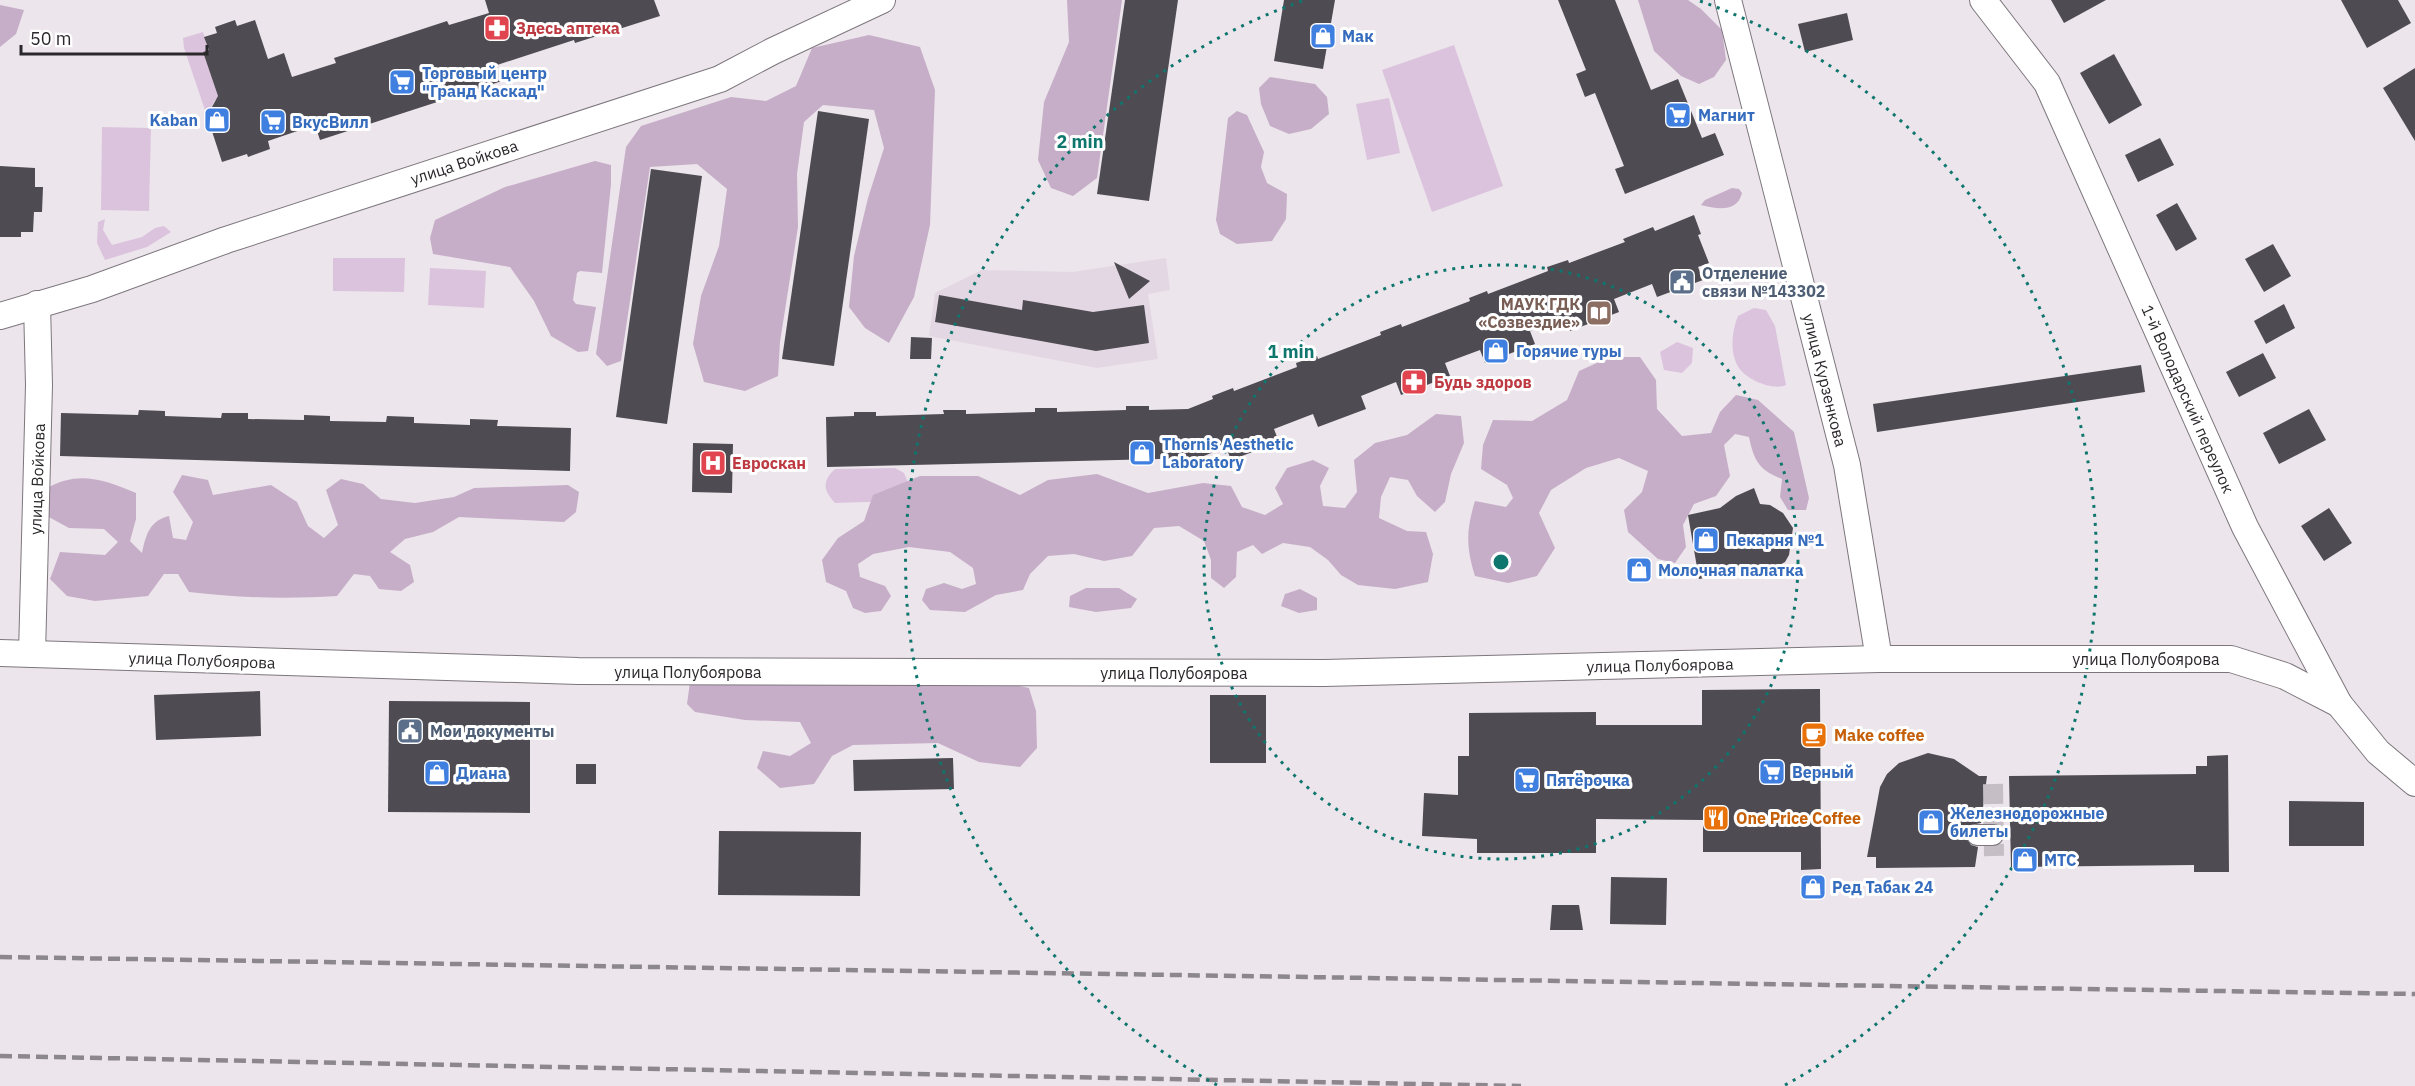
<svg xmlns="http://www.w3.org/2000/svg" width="2415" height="1086" font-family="'IBM Plex Sans',sans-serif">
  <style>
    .built { fill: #e3d7e3 }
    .green { fill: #dcc3dd }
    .forest { fill: #c7aec8 }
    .building { fill: #4e4b52 }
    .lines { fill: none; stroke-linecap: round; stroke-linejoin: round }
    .pedestrian-tunnel { stroke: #c5bfc5; stroke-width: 20; stroke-dasharray: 20 10; stroke-linecap: butt }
    .pedestrian-casing { stroke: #7d777d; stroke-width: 22 }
    .minor-casing { stroke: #7d777d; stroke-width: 28 }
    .pedestrian { stroke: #fff; stroke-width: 20 }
    .minor { stroke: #fff; stroke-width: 26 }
    .rail { stroke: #8c878c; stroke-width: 4.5; stroke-dasharray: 12 6; stroke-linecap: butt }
    .ring { fill: none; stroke: #0f766e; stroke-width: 3; stroke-dasharray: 3 6 }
    .labels { text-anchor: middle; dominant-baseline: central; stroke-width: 6; stroke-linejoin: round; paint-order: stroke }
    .health-label { font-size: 16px; font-weight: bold; fill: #be3a42; stroke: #fff; text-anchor: start }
    .shop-label { font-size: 16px; font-weight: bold; fill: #366cbe; stroke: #fff; text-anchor: start }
    .street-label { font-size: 16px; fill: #2b282b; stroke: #fff }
    .service-label { font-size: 16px; font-weight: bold; fill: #4e5e75; stroke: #fff; text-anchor: start }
    .education-label { font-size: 16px; font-weight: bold; fill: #785e54; stroke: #fff; text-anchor: end }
    .food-label { font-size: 16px; font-weight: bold; fill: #c56008; stroke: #fff; text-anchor: start }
    .centre { fill: #0f766e; stroke: #fff; stroke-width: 3 }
    .ring-label { font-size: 18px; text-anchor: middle; font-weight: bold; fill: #0f766e; stroke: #fff; stroke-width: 6; stroke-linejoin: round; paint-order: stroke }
  </style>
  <rect width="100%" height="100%" fill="#ece5ec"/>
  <path class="built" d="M1166,258L1170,290L1148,294L1158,359L1097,368L929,336L935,293L982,270L1072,272Z"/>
  <g class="green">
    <path d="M203,32L209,50L203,52L219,99L215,100L207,116L184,48L183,38Z"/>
    <path d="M1454,45L1503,186L1432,212L1382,70Z"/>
    <path d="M1389,98L1400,153L1367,160L1356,104Z"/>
    <path d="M102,127L151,128L149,211L101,210Z"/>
    <path d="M105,219L103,230L112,245L142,237L155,228L164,226L171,232L147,247L105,260L97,243L98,222Z"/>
    <path d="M333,258H405L404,292L333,291Z"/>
    <path d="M430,268L486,271L484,308L428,305Z"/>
    <path d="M1754,308L1766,310L1775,326L1786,385C1773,391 1747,380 1739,368C1729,353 1732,331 1738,316Z"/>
    <path d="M1677,342L1693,348L1692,363L1682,373L1664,370L1660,352Z"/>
    <path d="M895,468L904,473L908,483L897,501L835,503C823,490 822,481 835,469Z"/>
  </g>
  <g class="forest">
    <path d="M1067,0H1122L1097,178L1073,196L1051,188L1038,160L1044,102L1069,42Z"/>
    <path d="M1638,0H1688L1701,9L1722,30L1726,60L1714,77L1699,84L1681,76L1654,51Z"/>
    <path d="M0,5L24,10L16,34L0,47Z"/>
    <path d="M869,35L920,47L935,90L930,225L914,297L889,343L865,328L849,307L854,256L868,198L884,148L874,110L823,105L804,122L797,174L798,227L780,342L778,376L745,391L704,382L693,344L701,296L719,246L727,189L697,164L650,167L621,361L607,366L596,354L626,147L641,126L731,97L766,101L796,86L812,48Z"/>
    <path d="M1270,77L1315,84L1327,97L1329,114L1311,129L1289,134L1270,126L1261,104L1259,88Z"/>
    <path d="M1237,111L1247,115L1264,152L1261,167L1267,183L1287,194L1286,219L1272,241L1237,244L1220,234L1216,220L1228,118Z"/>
    <path d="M595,161L611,165V184L602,273L580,271L577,273L573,300L576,304L596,307L588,351L578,352L551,336L534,301L510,267L433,254L430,238L435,220L505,187Z"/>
    <path d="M1732,188L1739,189L1742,193C1737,213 1717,209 1701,205L1705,200Z"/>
    <path d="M1610,357H1640L1656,380L1657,409L1682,436L1711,433L1720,412L1736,395L1758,400L1794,432L1809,498L1806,510H1788L1780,497L1782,479C1759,470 1754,461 1749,437L1735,434L1724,445L1730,476L1716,496L1694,504L1683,525L1686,547L1675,563L1658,559L1628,532L1624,510L1642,492L1648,471L1619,458L1586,468L1551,490L1539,513L1555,548L1537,576L1508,583L1475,576C1466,547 1466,530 1475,501L1506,507L1513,498L1507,485L1481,469L1483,445L1493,420L1532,421L1567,400L1579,371Z"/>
    <path d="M1436,414L1461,416L1464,443L1451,474L1445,502L1435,512L1417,496L1408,480L1390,477L1381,497L1379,518L1407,531L1426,532L1433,554L1428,582L1395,589L1358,585L1341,575L1328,560L1310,547L1283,543L1262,554L1253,545L1237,552L1236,577L1224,588L1211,578V560L1204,541L1179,526L1154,528L1132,556L1104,561L1074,554L1048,556L1030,574L1023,590L996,595L965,612L930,610L922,600L926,589L944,583L962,589L976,584L973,568L950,552L909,547L873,554L858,564L860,577L885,586L891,596L881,611L865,613L853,608L846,591L826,582L822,560L838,538L864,521L873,495L920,476H978L1020,495L1048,480L1097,474L1148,493L1203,483L1231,486L1242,507L1265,515L1283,504L1275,488L1287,468L1313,460L1329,468L1320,486L1323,506L1345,508L1357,492L1354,460L1375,443L1407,435Z"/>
    <path d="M182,475L208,480L213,495L271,485L297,502L308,526L324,538L338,525L326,490L341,479L363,484L381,499L415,503L454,497L474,488L568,485L579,492L576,512L564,522L459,517L433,532L405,539L390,552L410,565L414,582L401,591L379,589L370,576L354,574L337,596C287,599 239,598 189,592L178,574H164L148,596L95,601L67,596L50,579L60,552L105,555L118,542L104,529L69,528L45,515V489C78,470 103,479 136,493V519L130,541L142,553C146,535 149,521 169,516L173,538L186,540L193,522L173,492Z"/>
    <path d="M1086,588H1119L1137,599L1131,608L1096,612L1069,607L1070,596Z"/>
    <path d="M1300,589L1317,598V610L1299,613L1281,606L1285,594Z"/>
    <path d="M985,679L1029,688L1036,711L1037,748L1020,767L979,762L938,743L853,745L832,756L814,784L780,788L757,768L763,751L790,756L811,743L800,722L745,720L695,712L687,704L690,682Z"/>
  </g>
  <g class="building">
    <path d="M485,0H654L660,16L575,43L574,40L497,65L502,81L320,140L315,125L268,141L270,149L248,157L247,154L222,162L207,116L218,96L203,52L209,50L204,37L217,33L215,27L235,20L237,26L255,20L268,59L284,53L292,77L336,63L334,58L447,21L449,25L489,13Z"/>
    <path d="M1125,0H1178L1149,201L1097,194Z"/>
    <path d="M1284,0H1335L1323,69L1274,61Z"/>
    <path d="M1558,0H1615L1651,90L1678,79L1702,138L1715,133L1724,155L1625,194L1615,169L1624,166L1595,93L1585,97L1576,74L1586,70Z"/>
    <path d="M2051,0H2106L2064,23Z"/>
    <path d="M2341,0H2398L2411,23L2367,48Z"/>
    <path d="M1847,13L1853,40L1805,52L1798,24Z"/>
    <path d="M2114,54L2142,105L2109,124L2080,73Z"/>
    <path d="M2415,68V141L2383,88Z"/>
    <path d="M818,111L869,119L834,366L782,359Z"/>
    <path d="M2160,138L2174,165L2138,182L2125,155Z"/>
    <path d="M0,166L35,168V187H43L42,212H34L33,232H21V237H0Z"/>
    <path d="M651,169L702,176L667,424L616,417Z"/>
    <path d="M2177,203L2197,239L2176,251L2156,215Z"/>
    <path d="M1694,215L1701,234L1698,235L1709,263L1698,267L1703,280L1657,297L1652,284L1614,299L1619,312L1570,331L1565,318L1530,331L1535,344L1485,363L1480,350L1445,363L1450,376L1401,395L1396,382L1361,396L1366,409L1318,427L1313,414L1274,429L1279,442L1231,460L1226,447L1199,458L827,467L826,417L854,416V412H876V416L944,414L943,410H966V414L1035,412V408H1057V412L1126,410V406H1149V410L1188,409L1213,399L1212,396L1233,388L1234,391L1297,367L1296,363L1317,356L1318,359L1381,335L1380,332L1401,324L1402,327L1470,301L1469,298L1487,291L1488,294L1548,271L1547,267L1568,260L1569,263L1625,242L1623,239L1653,227L1655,231Z"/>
    <path d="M2273,244L2291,276L2264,292L2245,259Z"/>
    <path d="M1114,262L1150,281L1129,299Z"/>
    <path d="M939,295L1022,310L1023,300L1093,312L1144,305L1149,343L1096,351L935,322Z"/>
    <path d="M2284,304L2295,328L2266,344L2254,321Z"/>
    <path d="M911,337L932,338L931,359H910Z"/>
    <path d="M2263,353L2276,378L2239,397L2226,372Z"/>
    <path d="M2141,365L2145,392L1877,432L1873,404Z"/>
    <path d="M2309,409L2326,440L2279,464L2263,433Z"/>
    <path d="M139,410L165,411V416L221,418L222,413H248V419L304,420V415L330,416V421L386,422L387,416L414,417V423L470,425V419L498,420L497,426L571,428L570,471L60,456L61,413L138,415Z"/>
    <path d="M693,443L733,444L732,493L692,492Z"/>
    <path d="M1754,488L1760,504L1770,505L1783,513L1793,528L1789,555L1785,562L1769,571H1758L1752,567L1746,570L1699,579L1688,515L1720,508L1736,496Z"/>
    <path d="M2329,508L2352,543L2324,561L2301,526Z"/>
    <path d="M1820,689L1821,869L1801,870V852H1703V820L1596,819V853H1477V839L1422,836L1424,793L1458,795V756H1469V713L1596,712V725H1702V690Z"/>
    <path d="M260,691L261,736L156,740L154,695Z"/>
    <rect x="1210" y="695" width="56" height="68"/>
    <path d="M389,701L530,702V813L388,812Z"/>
    <path d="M1928,753L1954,759L1979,776H1987L1981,823L1971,825L1965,834L1971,845L1978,847L1975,867L1876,868V857H1867L1880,787L1887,774L1899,763Z"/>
    <path d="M2228,755L2229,872H2194V865L2011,867L2009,776L2196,774V766H2207V756Z"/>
    <path d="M953,758L954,789L854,791L853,760Z"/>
    <rect x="576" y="764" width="20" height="20"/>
    <path d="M2289,801L2364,802V846H2289Z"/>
    <path d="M719,831L861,832L860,896L718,895Z"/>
    <path d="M1611,877L1667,878L1666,925L1610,924Z"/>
    <path d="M1552,905H1579L1583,930H1550Z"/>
  </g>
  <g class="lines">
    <path class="pedestrian-tunnel" d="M1993,784L1994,856"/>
    <defs>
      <path id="pedestrian" d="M1977,835H1993"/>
      <g id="minor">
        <path d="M1728,0L1847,465L1879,659"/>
        <path d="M1983,0L2047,83L2245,527L2339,704L2378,752L2415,783"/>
        <path d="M0,316L92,289L226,240L720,79L773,51L882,0"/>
        <path d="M0,653L578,671L1324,673L1879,659H2231L2285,676L2339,704"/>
        <path d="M32,654L39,385L37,304"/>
      </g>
    </defs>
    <use href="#pedestrian" class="pedestrian-casing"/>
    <use href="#minor" class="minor-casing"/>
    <use href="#pedestrian" class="pedestrian"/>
    <use href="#minor" class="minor"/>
    <g class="rail">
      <path d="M0,957L2415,994"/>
      <path d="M0,1056L1521,1086"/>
    </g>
  </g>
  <g class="ring">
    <circle cx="1501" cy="562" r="297"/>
    <path d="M1217 1085A595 595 0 0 1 1302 1M1700 1A595 595 0 0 1 1785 1085"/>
  </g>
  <defs>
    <symbol id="pharmacy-square" viewBox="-11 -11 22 22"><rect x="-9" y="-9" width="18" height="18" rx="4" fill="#e0444e" stroke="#fff"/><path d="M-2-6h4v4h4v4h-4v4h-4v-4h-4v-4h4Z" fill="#fff"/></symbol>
    <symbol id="shop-square" viewBox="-11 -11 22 22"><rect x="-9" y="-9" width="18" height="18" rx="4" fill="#3f7fe0" stroke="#fff"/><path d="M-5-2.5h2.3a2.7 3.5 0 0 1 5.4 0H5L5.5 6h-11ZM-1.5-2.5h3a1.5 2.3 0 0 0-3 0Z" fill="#fff"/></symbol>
    <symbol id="supermarket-square" viewBox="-11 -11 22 22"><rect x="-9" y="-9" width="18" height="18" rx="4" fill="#3f7fe0" stroke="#fff"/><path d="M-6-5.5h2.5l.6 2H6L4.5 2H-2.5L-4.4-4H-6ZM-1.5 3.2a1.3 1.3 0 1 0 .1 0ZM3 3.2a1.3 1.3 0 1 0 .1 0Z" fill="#fff"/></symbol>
    <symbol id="civic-square" viewBox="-11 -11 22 22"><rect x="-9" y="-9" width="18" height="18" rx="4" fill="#5c6f8a" stroke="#fff"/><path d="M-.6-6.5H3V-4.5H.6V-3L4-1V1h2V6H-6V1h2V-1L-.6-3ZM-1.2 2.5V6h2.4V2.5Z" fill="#fff"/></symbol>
    <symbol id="library-square" viewBox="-11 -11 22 22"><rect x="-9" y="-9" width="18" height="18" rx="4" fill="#8d6e63" stroke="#fff"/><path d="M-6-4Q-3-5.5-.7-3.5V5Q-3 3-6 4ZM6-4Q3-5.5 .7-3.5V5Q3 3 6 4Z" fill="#fff"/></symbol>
    <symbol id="hospital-square" viewBox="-11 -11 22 22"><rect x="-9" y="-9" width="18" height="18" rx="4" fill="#e0444e" stroke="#fff"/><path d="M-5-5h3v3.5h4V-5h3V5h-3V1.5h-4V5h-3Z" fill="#fff"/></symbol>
    <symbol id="cafe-square" viewBox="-11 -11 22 22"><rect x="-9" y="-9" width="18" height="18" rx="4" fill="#e8710a" stroke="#fff"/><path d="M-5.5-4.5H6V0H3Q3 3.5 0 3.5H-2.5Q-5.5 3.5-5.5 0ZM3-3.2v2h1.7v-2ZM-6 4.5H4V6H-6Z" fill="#fff"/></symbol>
    <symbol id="restaurant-square" viewBox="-11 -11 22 22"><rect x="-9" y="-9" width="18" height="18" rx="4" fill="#e8710a" stroke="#fff"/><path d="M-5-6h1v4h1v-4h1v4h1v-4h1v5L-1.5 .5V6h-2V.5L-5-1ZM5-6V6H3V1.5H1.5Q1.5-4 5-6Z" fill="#fff"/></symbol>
  </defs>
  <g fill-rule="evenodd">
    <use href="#pharmacy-square" x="482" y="13" width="30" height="30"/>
    <use href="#shop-square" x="1308" y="21" width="30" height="30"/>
    <use href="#supermarket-square" x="387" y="67" width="30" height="30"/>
    <use href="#supermarket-square" x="1663" y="100" width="30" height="30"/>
    <use href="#shop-square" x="202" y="105" width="30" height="30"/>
    <use href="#supermarket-square" x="258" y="107" width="30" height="30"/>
    <use href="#civic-square" x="1667" y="267" width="30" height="30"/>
    <use href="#library-square" x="1584" y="298" width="30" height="30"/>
    <use href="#shop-square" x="1481" y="336" width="30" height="30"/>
    <use href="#pharmacy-square" x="1399" y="367" width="30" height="30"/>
    <use href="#shop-square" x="1127" y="438" width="30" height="30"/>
    <use href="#hospital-square" x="698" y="448" width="30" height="30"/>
    <use href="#shop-square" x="1691" y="525" width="30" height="30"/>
    <use href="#shop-square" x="1624" y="555" width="30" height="30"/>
    <use href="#civic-square" x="395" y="716" width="30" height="30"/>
    <use href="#cafe-square" x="1799" y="720" width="30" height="30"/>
    <use href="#supermarket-square" x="1757" y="757" width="30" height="30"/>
    <use href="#shop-square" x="422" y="758" width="30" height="30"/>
    <use href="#supermarket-square" x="1512" y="765" width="30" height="30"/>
    <use href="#restaurant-square" x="1701" y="803" width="30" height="30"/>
    <use href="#shop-square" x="1916" y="807" width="30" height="30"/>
    <use href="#shop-square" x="2010" y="845" width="30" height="30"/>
    <use href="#shop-square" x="1798" y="872" width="30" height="30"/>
  </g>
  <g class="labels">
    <g class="health-label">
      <text x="516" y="28">Здесь аптека</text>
      <text x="1434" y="382">Будь здоров</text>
      <text x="732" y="463">Евроскан</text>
    </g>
    <g class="shop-label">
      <text x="1342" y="36">Мак</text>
      <text x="422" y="73">Торговый центр<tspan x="422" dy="18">"Гранд Каскад"</tspan></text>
      <text x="1698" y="115">Магнит</text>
      <text x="198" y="120" text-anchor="end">Kaban</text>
      <text x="292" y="122">ВкусВилл</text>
      <text x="1516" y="351">Горячие туры</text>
      <text x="1162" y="444">Thornis Aesthetic<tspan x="1162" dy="18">Laboratory</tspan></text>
      <text x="1726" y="540">Пекарня №1</text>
      <text x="1658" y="570">Молочная палатка</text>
      <text x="1792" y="772">Верный</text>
      <text x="456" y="773">Диана</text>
      <text x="1546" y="780">Пятёрочка</text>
      <text x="1950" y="813">Железнодорожные<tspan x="1950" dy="18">билеты</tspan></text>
      <text x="2044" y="860">МТС</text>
      <text x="1832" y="887">Ред Табак 24</text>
    </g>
    <g class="street-label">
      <text transform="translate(464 162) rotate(-18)">улица Войкова</text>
      <text transform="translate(1825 380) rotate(76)">улица Курзенкова</text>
      <text transform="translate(2188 399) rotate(66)">1-й Володарский переулок</text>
      <text transform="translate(37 479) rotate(-88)">улица Войкова</text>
      <text x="2146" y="659">улица Полубоярова</text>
      <text transform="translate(202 660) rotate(2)">улица Полубоярова</text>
      <text transform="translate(1660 665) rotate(-1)">улица Полубоярова</text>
      <text x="688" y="672">улица Полубоярова</text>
      <text x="1174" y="673">улица Полубоярова</text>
    </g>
    <g class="service-label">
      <text x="1702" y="273">Отделение<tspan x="1702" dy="18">связи №143302</tspan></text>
      <text x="430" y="731">Мои документы</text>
    </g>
    <g class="education-label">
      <text x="1580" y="304">МАУК ГДК<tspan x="1580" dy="18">«Созвездие»</tspan></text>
    </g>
    <g class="food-label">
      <text x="1834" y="735">Make coffee</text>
      <text x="1736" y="818">One Price Coffee</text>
    </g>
  </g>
  <circle cx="1501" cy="562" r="9" class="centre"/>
  <g class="ring-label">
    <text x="1080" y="148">2 min</text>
    <text x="1291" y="358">1 min</text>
  </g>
  <path d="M21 45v9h186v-9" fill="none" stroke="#2b282b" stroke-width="3"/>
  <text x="30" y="45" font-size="18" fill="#2b282b" stroke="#ffffff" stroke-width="4.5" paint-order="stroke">50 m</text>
</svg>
